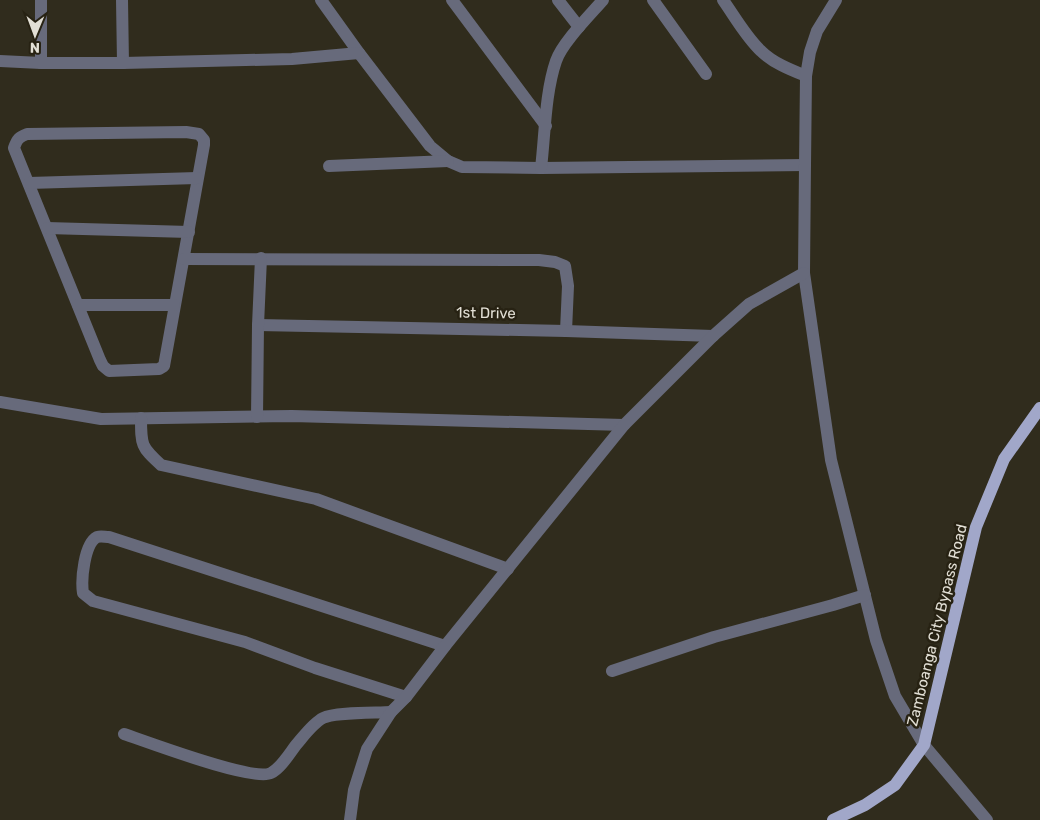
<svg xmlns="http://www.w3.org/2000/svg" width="1040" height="820" font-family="Rubik,sans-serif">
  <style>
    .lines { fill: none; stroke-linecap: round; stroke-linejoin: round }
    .minor { stroke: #676a7b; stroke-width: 12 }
    .major { stroke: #a1a7c9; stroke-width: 12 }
    .labels { text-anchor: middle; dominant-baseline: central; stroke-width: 5; stroke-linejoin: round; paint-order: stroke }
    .street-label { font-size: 15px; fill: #e2dfd5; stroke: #272213 }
  </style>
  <rect width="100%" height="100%" fill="#302c1d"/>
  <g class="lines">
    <g class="minor">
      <path d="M41,0V63"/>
      <path d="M122,0L123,63"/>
      <path d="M321,0L359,53L430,146L448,161L462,167L541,168L805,165"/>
      <path d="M452,0L546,126"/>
      <path d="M558,0L579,27"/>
      <path d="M653,0L706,74"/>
      <path d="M723,0C735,17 746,37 761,51C773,63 791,70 806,76"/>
      <path d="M836,0L817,31L810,52L806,76L805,165L804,273L831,460L876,640L895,696L924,745L987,820"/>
      <path d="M0,61L41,63H123L292,59L359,53"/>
      <path d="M186,132L199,134L204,140V145L164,366L159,369L109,371L103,366L100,360L14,148C17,139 19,137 27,134Z"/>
      <path d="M329,166L448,161"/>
      <path d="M541,168C545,135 545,93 556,61C562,43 590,15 603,0"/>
      <path d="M29,183L197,178"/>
      <path d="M47,228L189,232"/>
      <path d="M184,259L539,260L555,262L565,266L568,286L566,331"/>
      <path d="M78,305H174"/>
      <path d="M258,325L566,331L713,336"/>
      <path d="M0,402L101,419L292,416L624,425"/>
      <path d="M257,417L258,325L261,258"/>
      <path d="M141,418C141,445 141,447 161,465L316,499L508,569"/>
      <path d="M612,671L714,637L833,605L865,595"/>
      <path d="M406,697L315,668L245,642L93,601L83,593C81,580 84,544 97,537C101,536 105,537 109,537L445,646"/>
      <path d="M124,734C148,742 253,782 271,773C281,768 289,754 296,745C303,737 313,723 323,718C335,712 376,713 391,712"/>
      <path d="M350,820L354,790L367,749L391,712L406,697L445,646L624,425L713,336L749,304L804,273"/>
    </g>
    <path class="major" d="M833,820L865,805L895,785L924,745L976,527L1004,459L1040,408"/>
  </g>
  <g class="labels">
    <g class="street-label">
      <text transform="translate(486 313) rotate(1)">1st Drive</text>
      <text transform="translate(937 625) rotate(-76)">Zamboanga City Bypass Road</text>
    </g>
  </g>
  <g transform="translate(35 35) rotate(181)" stroke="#272213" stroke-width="4" paint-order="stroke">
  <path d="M0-4L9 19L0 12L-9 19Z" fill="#e2dfd5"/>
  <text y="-8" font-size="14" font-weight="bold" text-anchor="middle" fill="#e2dfd5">N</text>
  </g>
</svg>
